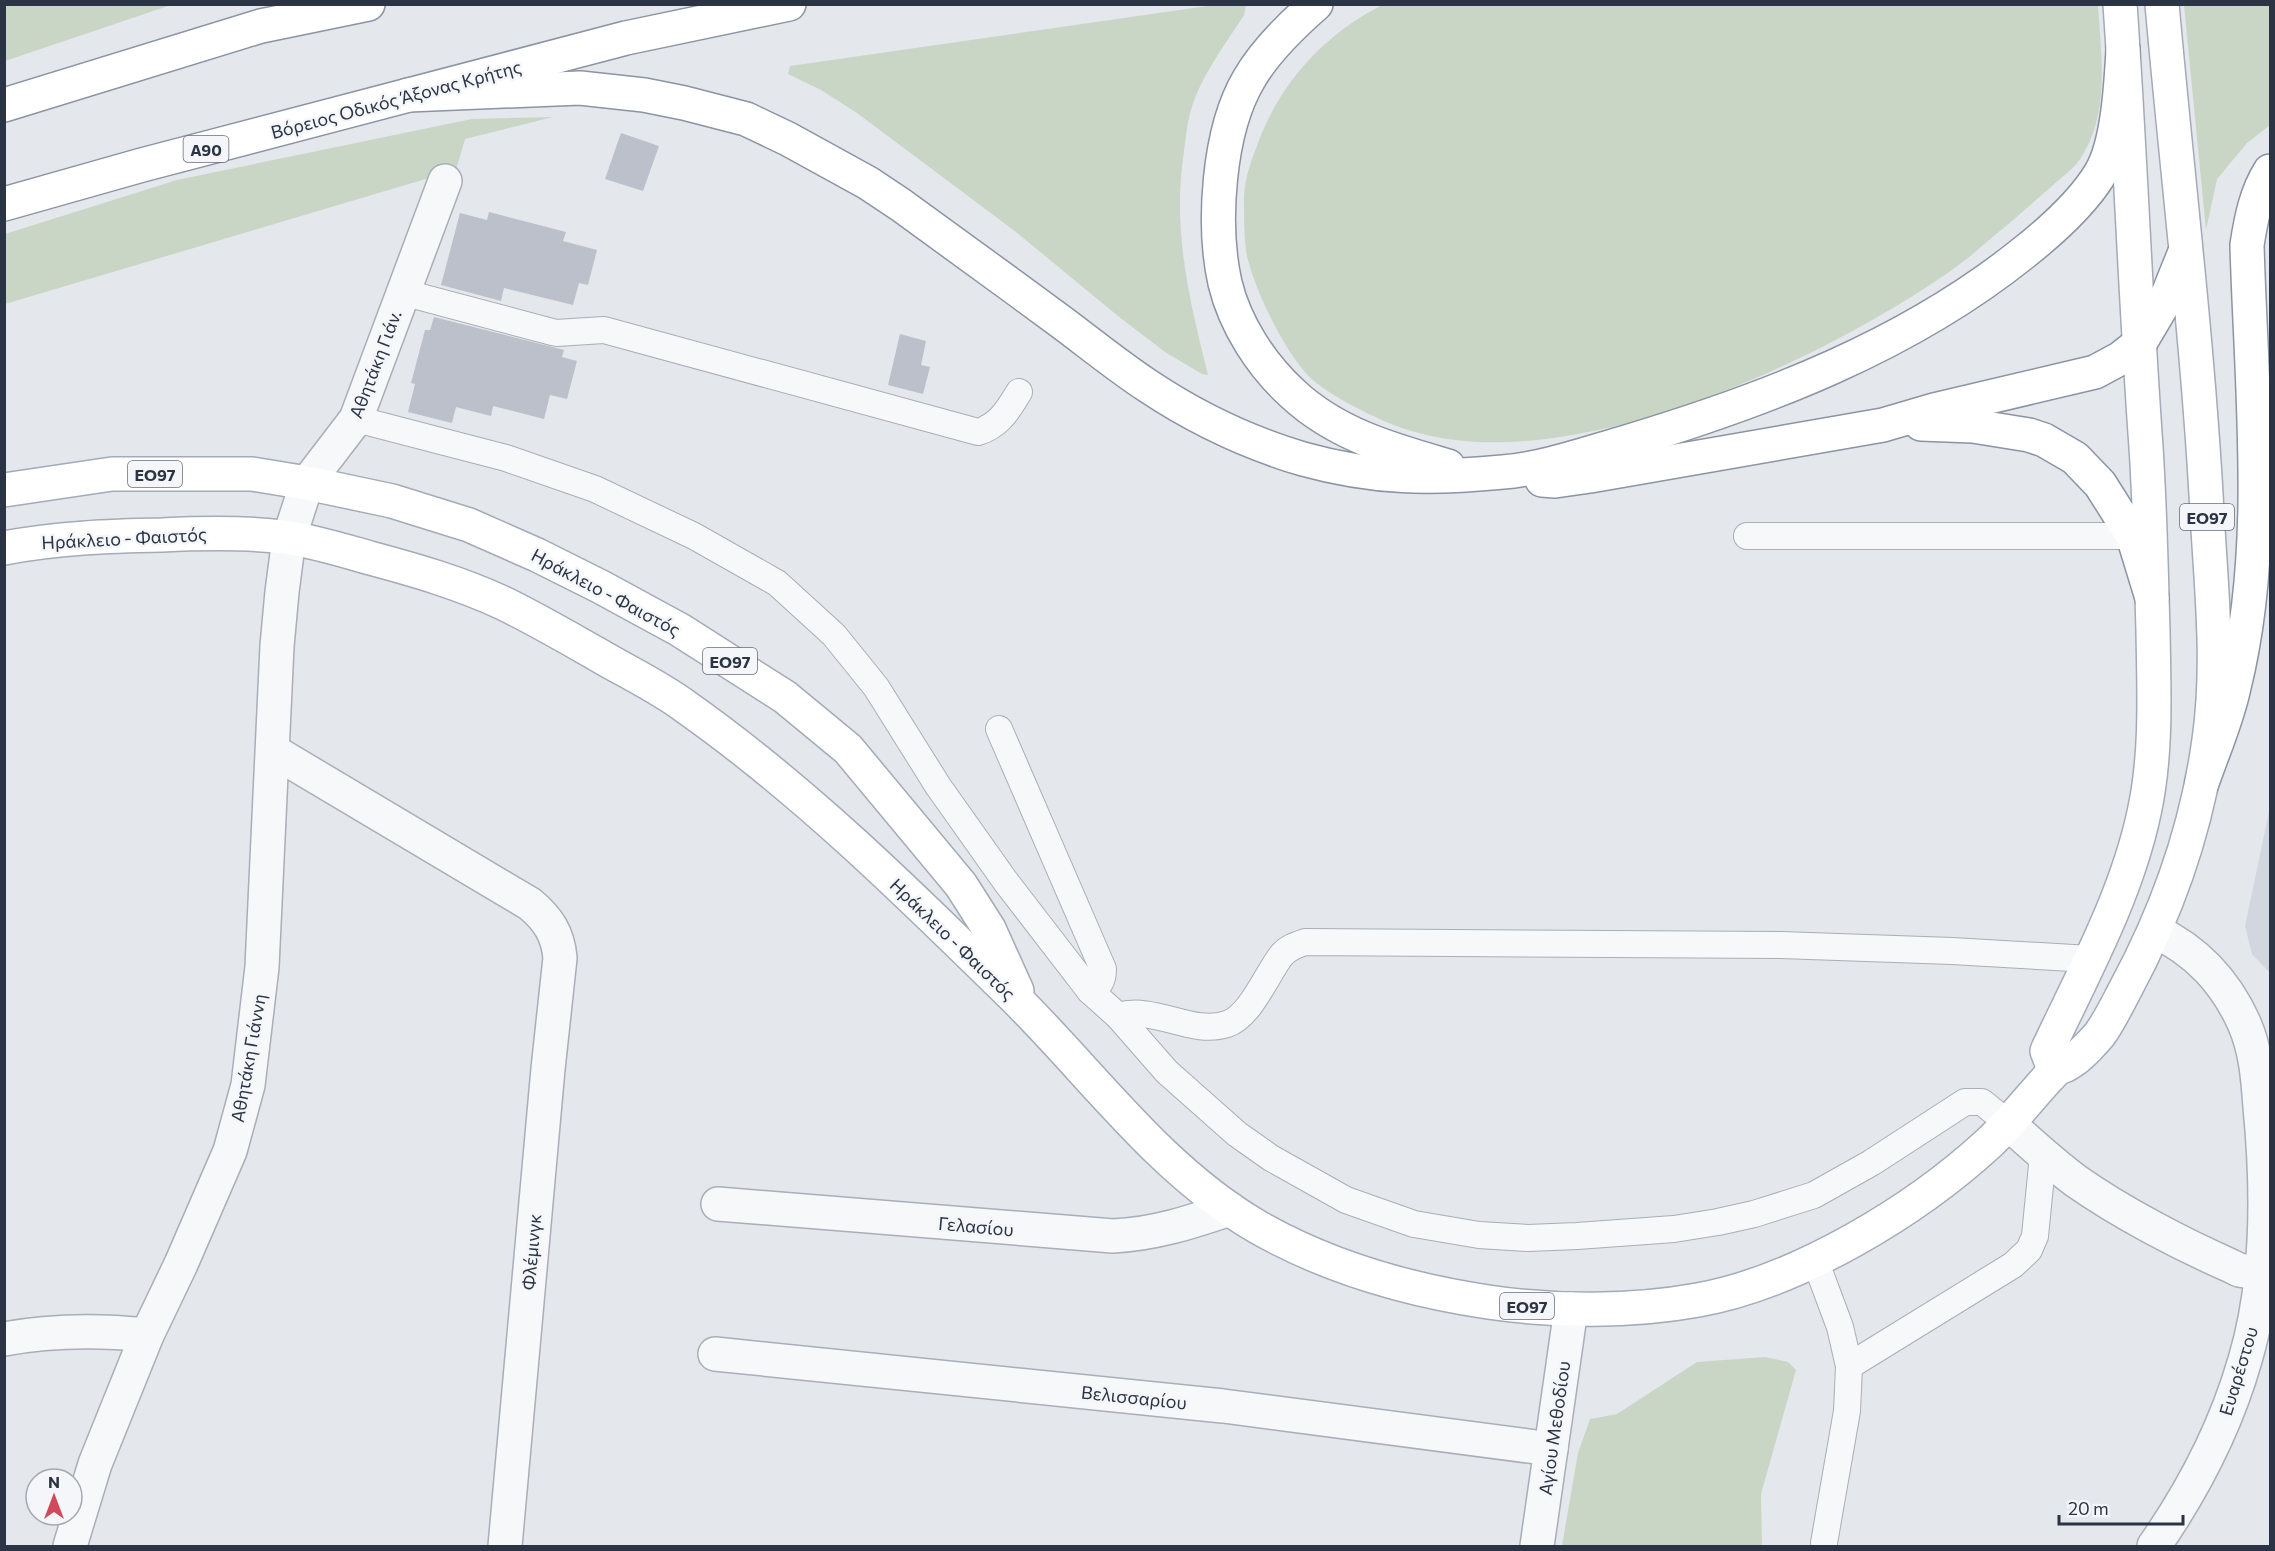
<svg xmlns="http://www.w3.org/2000/svg" width="2275" height="1551" font-family="Commissioner,sans-serif">
  <style>
    .built { fill: #d2d6de }
    .green { fill: #c9d6c5 }
    .building { fill: #bbc0ca }
    .lines { fill: none; stroke-linecap: round; stroke-linejoin: round }
    .service-casing { stroke: #a9aeb7; stroke-width: 28 }
    .minor-casing { stroke: #a9aeb7; stroke-width: 36 }
    .primary-casing { stroke: #a3abb8; stroke-width: 36 }
    .motorway-casing { stroke: #8b94a3; stroke-width: 36 }
    .service { stroke: #f7f8fa; stroke-width: 26 }
    .minor { stroke: #f7f8fa; stroke-width: 33 }
    .primary { stroke: #fff; stroke-width: 33 }
    .motorway { stroke: #fff; stroke-width: 33 }
    .labels { text-anchor: middle; dominant-baseline: central; stroke-width: 5; stroke-linejoin: round; paint-order: stroke }
    .shield { fill: #f4f6f9; stroke: #676e7b; stroke-width: 1.5 }
    .shield-label { font-size: 16px; font-weight: bold; fill: #2b3445 }
    .street-label { font-size: 18px; fill: #2b3445; stroke: #f4f6f9 }
  </style>
  <rect width="100%" height="100%" fill="#e4e7ec"/>
  <path class="built" d="M2270,807V973L2252,954L2245,926Z"/>
  <g class="green">
    <path d="M5,4H171V5L5,61Z"/>
    <path d="M1221,4L1246,5L1244,15C1225,45 1201,76 1191,110C1187,123 1186,137 1184,151C1172,230 1189,298 1208,375L1202,374L1165,352L1118,316L1016,232L857,113L821,90L788,74L790,66Z"/>
    <path d="M1384,4L2098,5C2101,57 2111,116 2078,162C2071,171 2059,179 2051,187C2032,203 2014,220 1995,235C1980,248 1965,261 1949,272C1821,361 1576,476 1419,433C1395,427 1372,416 1351,405C1338,398 1325,390 1314,381C1287,358 1252,286 1246,251C1244,234 1244,217 1244,200C1244,180 1251,161 1258,143C1281,81 1325,34 1384,4Z"/>
    <path d="M2184,5H2270V125L2247,143L2217,179L2206,230Z"/>
    <path d="M553,117L465,139L456,170L5,304V234L177,180L472,119Z"/>
    <path d="M1765,1357L1788,1362L1796,1370L1761,1494L1762,1546H1562L1578,1453L1590,1419L1617,1414L1697,1362Z"/>
  </g>
  <g class="building">
    <path d="M621,133L659,146L643,191L605,179Z"/>
    <path d="M489,212L566,232L563,241L597,250L588,285L579,283L573,305L504,288L501,301L441,285L460,213L487,220Z"/>
    <path d="M434,317L564,350L562,357L577,361L567,399L550,395L544,419L493,406L491,416L456,407L452,423L408,412L415,384L411,383L425,330H430Z"/>
    <path d="M900,334L926,341L921,365L930,367L923,394L888,385Z"/>
  </g>
  <g class="lines">
    <defs>
      <g id="service">
        <path d="M402,292L556,333L604,330L978,432C999,426 1008,410 1019,392"/>
        <path d="M356,419L506,458L595,489L694,536L777,583L834,635L876,687L938,786L1006,882L1090,991L1118,1016L1167,1072L1237,1134L1271,1158L1346,1200L1414,1224L1479,1235L1528,1238L1577,1236L1674,1229L1718,1222L1754,1214L1814,1195L1871,1163L1965,1102H1982L2009,1124"/>
        <path d="M1747,536H2133"/>
        <path d="M999,729L1103,969C1103,980 1100,986 1090,991"/>
        <path d="M1118,1016C1155,1005 1192,1036 1227,1024C1250,1017 1267,974 1281,956C1287,948 1296,945 1305,942L1781,945L1952,951L2090,959"/>
        <path d="M1815,1260L1840,1327L1849,1366L1847,1411L1824,1543"/>
        <path d="M1849,1366L2013,1265L2029,1250L2035,1236L2043,1155"/>
      </g>
      <g id="minor">
        <path d="M273,751L530,904C548,919 558,934 560,958L548,1069L505,1546"/>
        <path d="M2009,1124C2031,1144 2052,1163 2076,1181C2120,1212 2181,1244 2231,1266L2239,1270L2270,1275"/>
        <path d="M718,1204L1113,1236C1155,1234 1191,1222 1230,1209"/>
        <path d="M4,1339C52,1330 99,1330 147,1335"/>
        <path d="M715,1354L1223,1406L1551,1449"/>
        <path d="M70,1546L95,1464L147,1335L181,1264L230,1151L248,1085L262,967L277,646L282,592L289,538L307,483L356,419L445,181"/>
        <path d="M1537,1546L1571,1309"/>
        <path d="M2154,1546C2193,1490 2226,1426 2245,1360C2269,1280 2268,1189 2260,1107C2258,1079 2256,1050 2244,1023C2225,981 2197,951 2155,931"/>
      </g>
      <g id="primary">
        <path d="M4,490L112,474H252L307,483L392,501L469,525L537,555L601,587L680,630L785,697L848,749L961,885L989,929L1017,991"/>
        <path d="M4,548C57,538 109,536 162,535C203,533 244,532 284,537C313,541 342,550 370,558C415,570 460,583 503,603C534,618 565,636 595,653C625,671 658,686 686,707C805,791 910,895 1014,997C1093,1075 1159,1169 1256,1226C1327,1267 1408,1290 1488,1302C1555,1312 1632,1312 1698,1300C1798,1282 1915,1211 1989,1143C2010,1123 2028,1100 2048,1078C2068,1057 2051,1076 2075,1059C2081,1055 2096,1039 2100,1034C2110,1020 2118,1003 2126,988C2168,910 2197,827 2209,740C2220,664 2211,587 2207,512C2198,342 2177,174 2162,4"/>
        <path d="M2054,1069L2047,1051C2083,974 2126,897 2144,813C2157,754 2154,692 2153,631C2151,565 2150,499 2145,433C2135,290 2130,147 2120,4"/>
      </g>
      <g id="motorway">
        <path d="M1316,4C1292,25 1265,51 1249,79C1218,131 1212,225 1225,283C1235,325 1262,366 1293,394C1337,435 1393,450 1448,466"/>
        <path d="M408,95L580,88L644,95L684,103L746,119L788,139L868,183L901,205C956,245 1010,284 1064,324C1092,345 1119,367 1148,386C1196,418 1249,443 1303,459C1375,479 1430,479 1503,472C1542,469 1588,453 1626,442C1766,400 1907,346 2022,254C2050,232 2081,205 2100,174C2118,145 2121,85 2123,50"/>
        <path d="M4,105L261,26L368,4"/>
        <path d="M4,204L142,165L626,38L789,4"/>
        <path d="M1921,424L1973,426L2029,435L2044,440L2075,458L2100,484L2133,536L2152,598"/>
        <path d="M1542,480L1555,481L1590,476L1883,425L1934,410L2095,372L2121,358L2140,343L2166,299L2185,252"/>
        <path d="M2202,783C2213,751 2227,720 2234,687C2269,547 2251,389 2247,245C2251,219 2256,193 2270,171"/>
      </g>
    </defs>
    <use href="#service" class="service-casing"/>
    <use href="#minor" class="minor-casing"/>
    <use href="#primary" class="primary-casing"/>
    <use href="#motorway" class="motorway-casing"/>
    <use href="#service" class="service"/>
    <use href="#minor" class="minor"/>
    <use href="#primary" class="primary"/>
    <use href="#motorway" class="motorway"/>
  </g>
  <g class="labels">
    <g class="shield">
      <rect x="183.5" y="136" width="45" height="26" rx="4.5"/>
      <rect x="128" y="461" width="54" height="26" rx="4.5"/>
      <rect x="2180" y="504" width="54" height="26" rx="4.5"/>
      <rect x="703" y="648" width="54" height="26" rx="4.5"/>
      <rect x="1500" y="1293" width="54" height="26" rx="4.5"/>
    </g>
    <g class="shield-label">
      <text x="206" y="149">Α90</text>
      <text x="155" y="474">ΕΟ97</text>
      <text x="2207" y="517">ΕΟ97</text>
      <text x="730" y="661">ΕΟ97</text>
      <text x="1527" y="1306">ΕΟ97</text>
    </g>
    <g class="street-label">
      <text transform="translate(396 99) rotate(-15)">Βόρειος Οδικός Άξονας Κρήτης</text>
      <text transform="translate(375 364) rotate(-69)">Αθητάκη Γιάν.</text>
      <text transform="translate(124 538) rotate(-3)">Ηράκλειο - Φαιστός</text>
      <text transform="translate(606 592) rotate(28)">Ηράκλειο - Φαιστός</text>
      <text transform="translate(953 939) rotate(44)">Ηράκλειο - Φαιστός</text>
      <text transform="translate(248 1058) rotate(-80)">Αθητάκη Γιάννη</text>
      <text transform="translate(976 1226) rotate(5)">Γελασίου</text>
      <text transform="translate(531 1252) rotate(-85)">Φλέμινγκ</text>
      <text transform="translate(2238 1371) rotate(-73)">Ευαρέστου</text>
      <text transform="translate(1134 1397) rotate(6)">Βελισσαρίου</text>
      <text transform="translate(1554 1428) rotate(-82)">Αγίου Μεθοδίου</text>
    </g>
  </g>
  <rect width="2275" height="1551" fill="none" stroke="#2b3445" stroke-width="12"/>
  <g transform="translate(54 1497)"><circle r="28" fill="#f4f6f9" stroke="#a4a8b1" stroke-width="1.5"/>
  <path d="M0-4.5L10 22L0 15L-10 22Z" fill="#d1495b"/>
  <text y="-9" font-size="16" font-weight="bold" text-anchor="middle" fill="#2b3445">N</text>
  </g>
  <path d="M2059 1515v9h124v-9" fill="none" stroke="#2b3445" stroke-width="3"/>
  <text x="2068" y="1515" font-size="18" fill="#2b3445" stroke="#f4f6f9" stroke-width="4.5" paint-order="stroke">20 m</text>
</svg>
